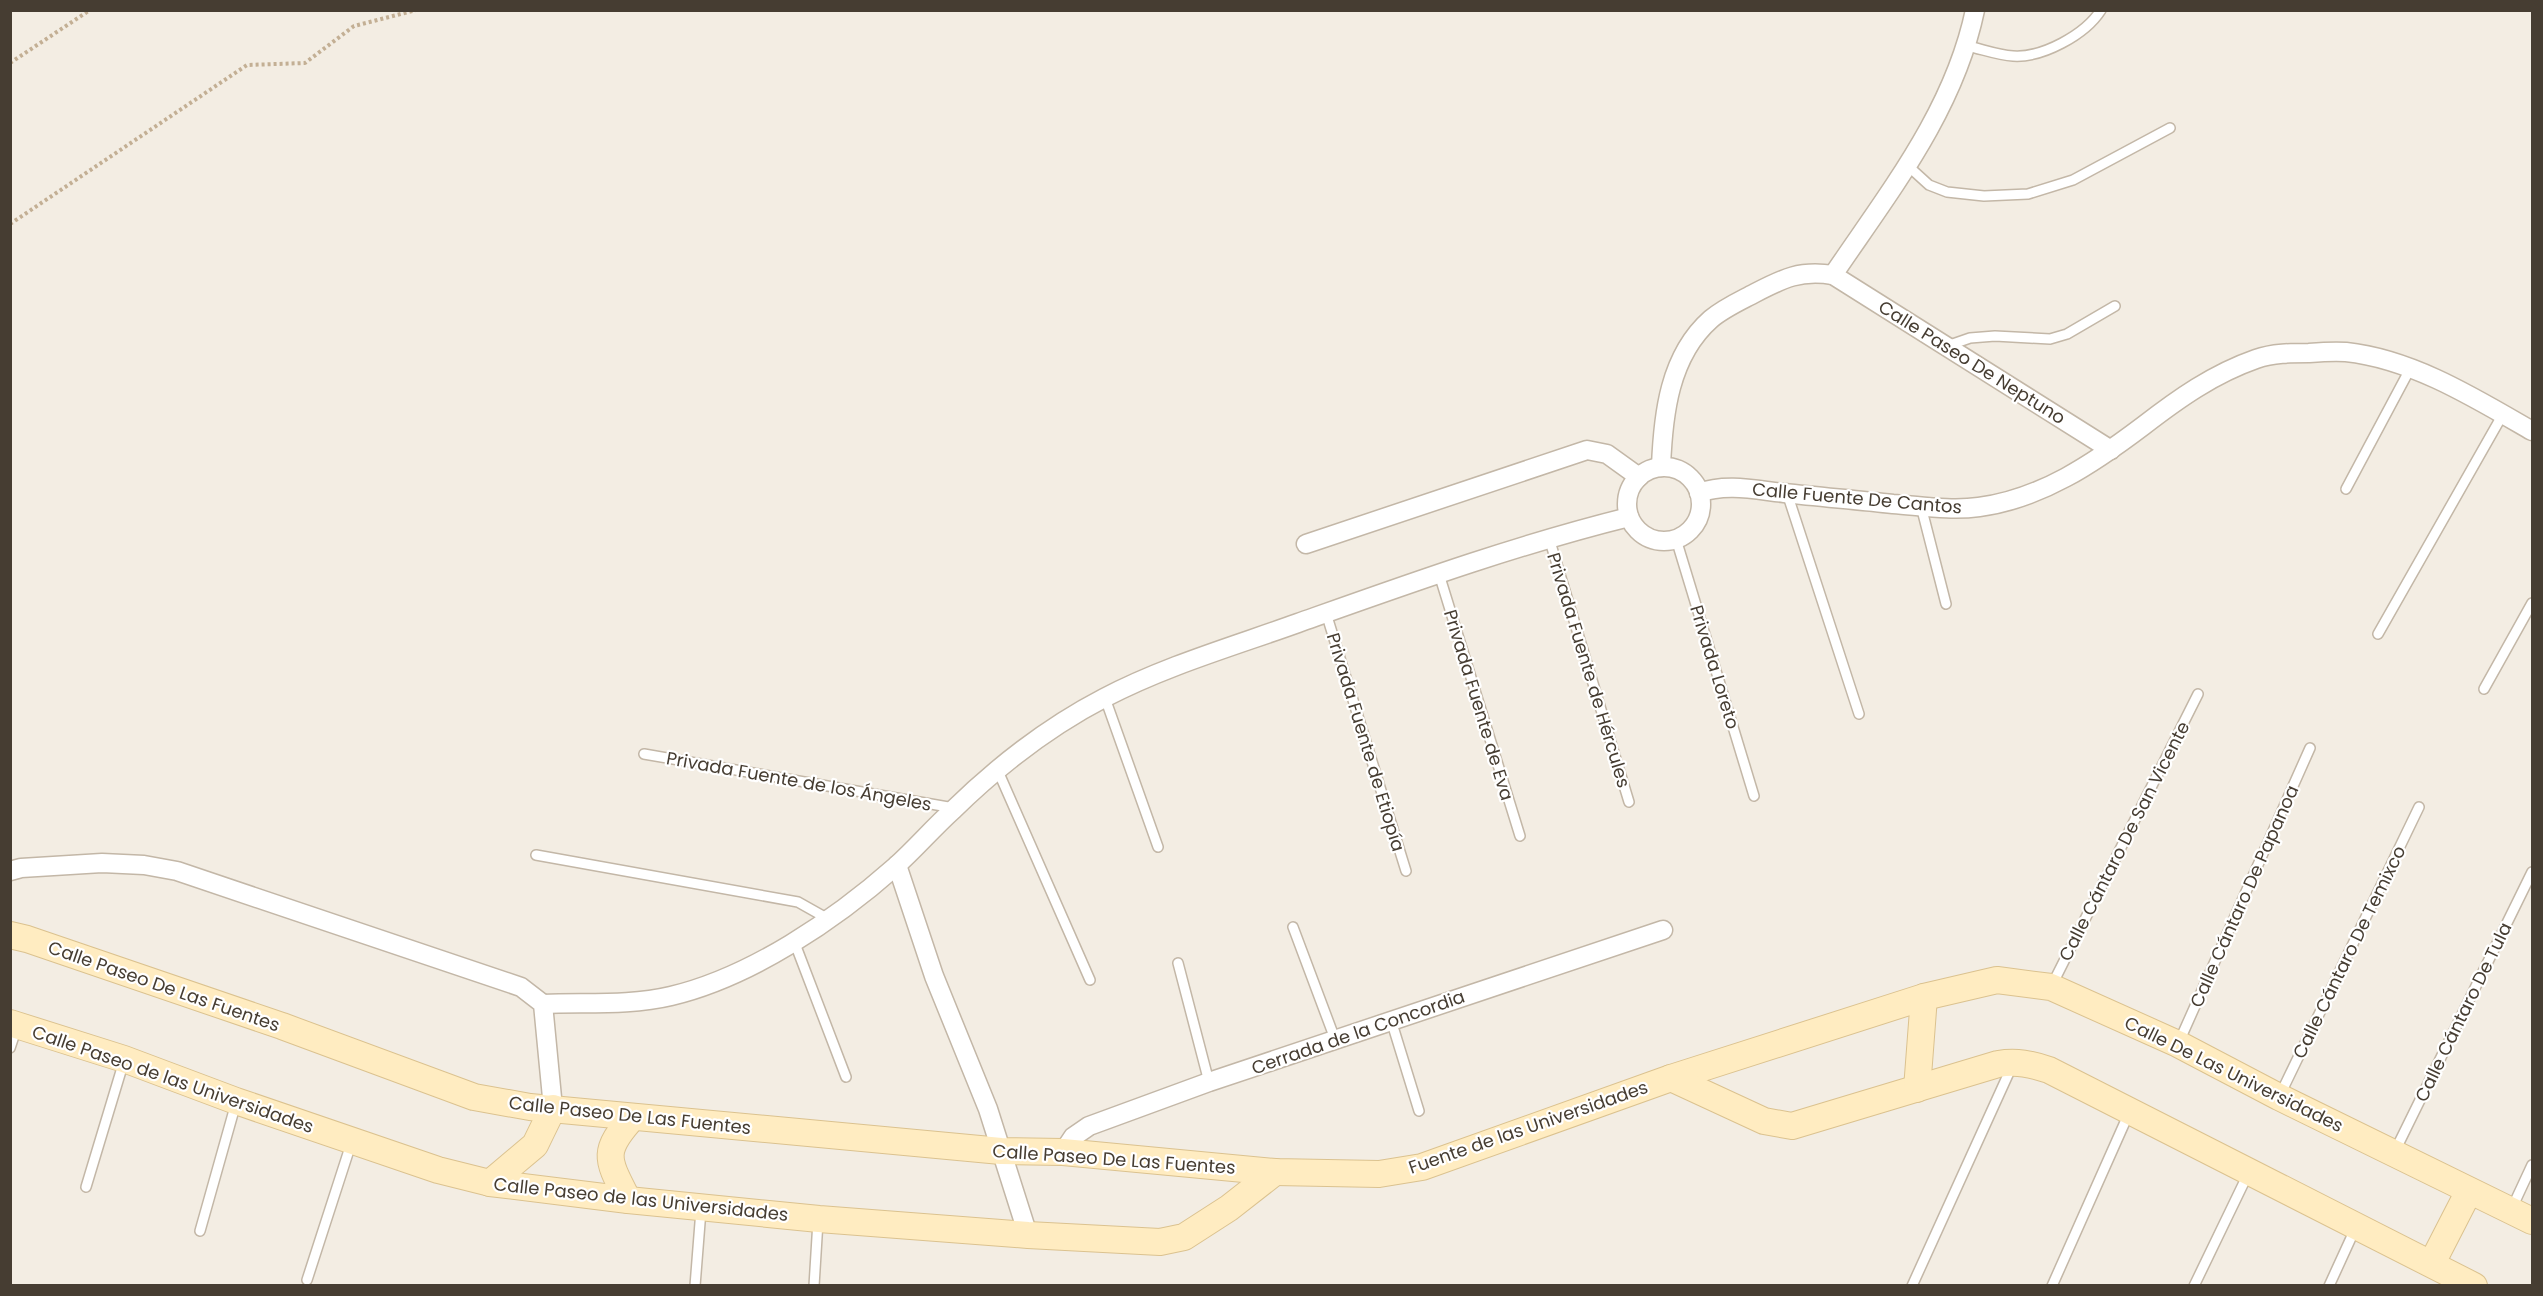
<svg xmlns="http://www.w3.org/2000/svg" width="2543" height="1296" font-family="Poppins,sans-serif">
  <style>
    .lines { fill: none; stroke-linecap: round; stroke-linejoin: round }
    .lane-casing { stroke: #c3b7a7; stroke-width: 12 }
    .street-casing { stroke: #c3b7a7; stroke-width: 21 }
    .secondary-casing { stroke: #dbc28f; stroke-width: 28 }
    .path { stroke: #c3af94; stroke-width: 4; stroke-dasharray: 3 3; stroke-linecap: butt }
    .lane { stroke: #fff; stroke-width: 9 }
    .street { stroke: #fff; stroke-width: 18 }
    .secondary { stroke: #ffecc1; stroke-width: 26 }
    .labels { text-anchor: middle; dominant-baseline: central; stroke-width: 4.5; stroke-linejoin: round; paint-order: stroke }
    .street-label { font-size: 18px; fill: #463d32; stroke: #fff }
  </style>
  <rect width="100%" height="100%" fill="#f3ede3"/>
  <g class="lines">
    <defs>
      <g id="lane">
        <path d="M1967,46C1982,49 1997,55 2013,56C2042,58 2085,35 2101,10"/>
        <path d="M1907,165L1929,185L1947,192L1984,196L2028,194L2073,180L2170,128"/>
        <path d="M1947,346L1970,338L1995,336L2050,339L2067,334L2115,306"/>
        <path d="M2346,489L2410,369"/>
        <path d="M1787,493L1859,714"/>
        <path d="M1921,506L1946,604"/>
        <path d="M1549,538L1629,802"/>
        <path d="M1676,539L1754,796"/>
        <path d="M1439,574L1520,836"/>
        <path d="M1326,613L1406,871"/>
        <path d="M2378,634L2503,414"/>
        <path d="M2484,689L2532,603"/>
        <path d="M1105,698L1158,847"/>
        <path d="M644,754L954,808"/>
        <path d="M998,771L1090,980"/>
        <path d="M536,855L798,902L830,920"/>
        <path d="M1293,927L1335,1039"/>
        <path d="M794,941L846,1077"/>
        <path d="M1178,963L1209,1082"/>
        <path d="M2052,985L2198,694"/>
        <path d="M1391,1020L1419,1111"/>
        <path d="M2179,1042L2310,748"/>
        <path d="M10,1048L17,1027"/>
        <path d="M2280,1095L2419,807"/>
        <path d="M2395,1151L2532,872"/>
        <path d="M86,1187L124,1061"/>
        <path d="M2512,1208L2532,1165"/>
        <path d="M200,1231L236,1103"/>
        <path d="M307,1280L351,1144"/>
        <path d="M695,1286L701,1210"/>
        <path d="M814,1286L818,1221"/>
        <path d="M1912,1286L2012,1066"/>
        <path d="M2052,1286L2129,1113"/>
        <path d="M2194,1286L2249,1172"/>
        <path d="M2329,1286L2356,1227"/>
      </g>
      <g id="street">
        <path d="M1833,275C1889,192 1954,111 1975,10"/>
        <path d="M1661,467C1663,415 1669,356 1711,319C1724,308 1740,301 1755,293C1784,278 1800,270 1833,275L2111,450"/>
        <circle cx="1664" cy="504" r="37"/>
        <path d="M1699,493C1726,483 1756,490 1784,493C1820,497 1857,500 1893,504C1921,506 1951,511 1979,507C2041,499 2094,463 2143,426C2178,399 2213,374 2256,359C2273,353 2291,353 2309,353C2321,352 2334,351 2346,352C2412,359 2475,398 2532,431"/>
        <path d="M1306,544L1587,450L1607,454L1639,477"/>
        <path d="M897,865L934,976L988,1109L1028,1235"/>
        <path d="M10,871L21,868L102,863L144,865L177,871L521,987L543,1004L553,1108"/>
        <path d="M543,1004C585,1002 629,1006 671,996C751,977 835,920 896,866C916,848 933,828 953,810C997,767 1050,726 1104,698C1165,666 1234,646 1298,623C1408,584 1516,545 1629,517"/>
        <path d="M1063,1152L1073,1137L1089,1126L1209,1082L1663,930"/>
      </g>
      <g id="secondary">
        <path d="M10,935L27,939L282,1026L474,1097L530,1107L1001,1151L1063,1152L1275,1172L1379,1174L1422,1167L1671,1078L1924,997L1997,980L2051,987L2178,1044L2279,1097L2532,1221"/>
        <path d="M10,1023L124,1059L236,1101L438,1170L490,1183L628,1200L819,1219L1028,1235L1160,1242L1184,1237L1229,1208L1275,1172"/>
        <path d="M1671,1078L1764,1121L1792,1126L1998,1064C2017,1061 2031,1064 2049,1070L2474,1286"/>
        <path d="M1917,1089L1924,997"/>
        <path d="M490,1183L535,1145L553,1108"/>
        <path d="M628,1200C607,1159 601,1152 633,1117"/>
        <path d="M2432,1263L2469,1191"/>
      </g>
    </defs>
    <use href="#lane" class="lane-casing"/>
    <use href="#street" class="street-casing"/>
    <use href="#secondary" class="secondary-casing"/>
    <g class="path">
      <path d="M10,63L90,10"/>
      <path d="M10,224L247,65L305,63L354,26L416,10"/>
    </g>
    <use href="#lane" class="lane"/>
    <use href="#street" class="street"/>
    <use href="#secondary" class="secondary"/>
  </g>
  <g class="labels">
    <g class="street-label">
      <text transform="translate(1972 362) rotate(32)">Calle Paseo De Neptuno</text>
      <text transform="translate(1857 498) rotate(5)">Calle Fuente De Cantos</text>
      <text transform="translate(1715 667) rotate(73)">Privada Loreto</text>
      <text transform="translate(1589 670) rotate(73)">Privada Fuente de Hércules</text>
      <text transform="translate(1479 705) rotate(73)">Privada Fuente de Eva</text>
      <text transform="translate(1366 742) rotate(73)">Privada Fuente de Etiopía</text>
      <text transform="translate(799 781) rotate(10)">Privada Fuente de los Ángeles</text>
      <text transform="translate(2124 841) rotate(-63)">Calle Cántaro De San Vicente</text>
      <text transform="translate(2244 896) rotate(-66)">Calle Cántaro De Papanoa</text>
      <text transform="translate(2349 952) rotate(-64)">Calle Cántaro De Temixco</text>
      <text transform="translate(164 986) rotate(19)">Calle Paseo De Las Fuentes</text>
      <text transform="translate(2463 1012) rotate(-64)">Calle Cántaro De Tula</text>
      <text transform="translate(1358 1032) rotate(-19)">Cerrada de la Concordia</text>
      <text transform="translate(2234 1074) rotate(26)">Calle De Las Universidades</text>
      <text transform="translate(173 1079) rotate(19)">Calle Paseo de las Universidades</text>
      <text transform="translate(630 1115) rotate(6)">Calle Paseo De Las Fuentes</text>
      <text transform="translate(1528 1127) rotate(-19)">Fuente de las Universidades</text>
      <text transform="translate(1114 1159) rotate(4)">Calle Paseo De Las Fuentes</text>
      <text transform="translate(641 1199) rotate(6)">Calle Paseo de las Universidades</text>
    </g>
  </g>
  <rect width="2543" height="1296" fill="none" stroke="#463d32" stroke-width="24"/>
</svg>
